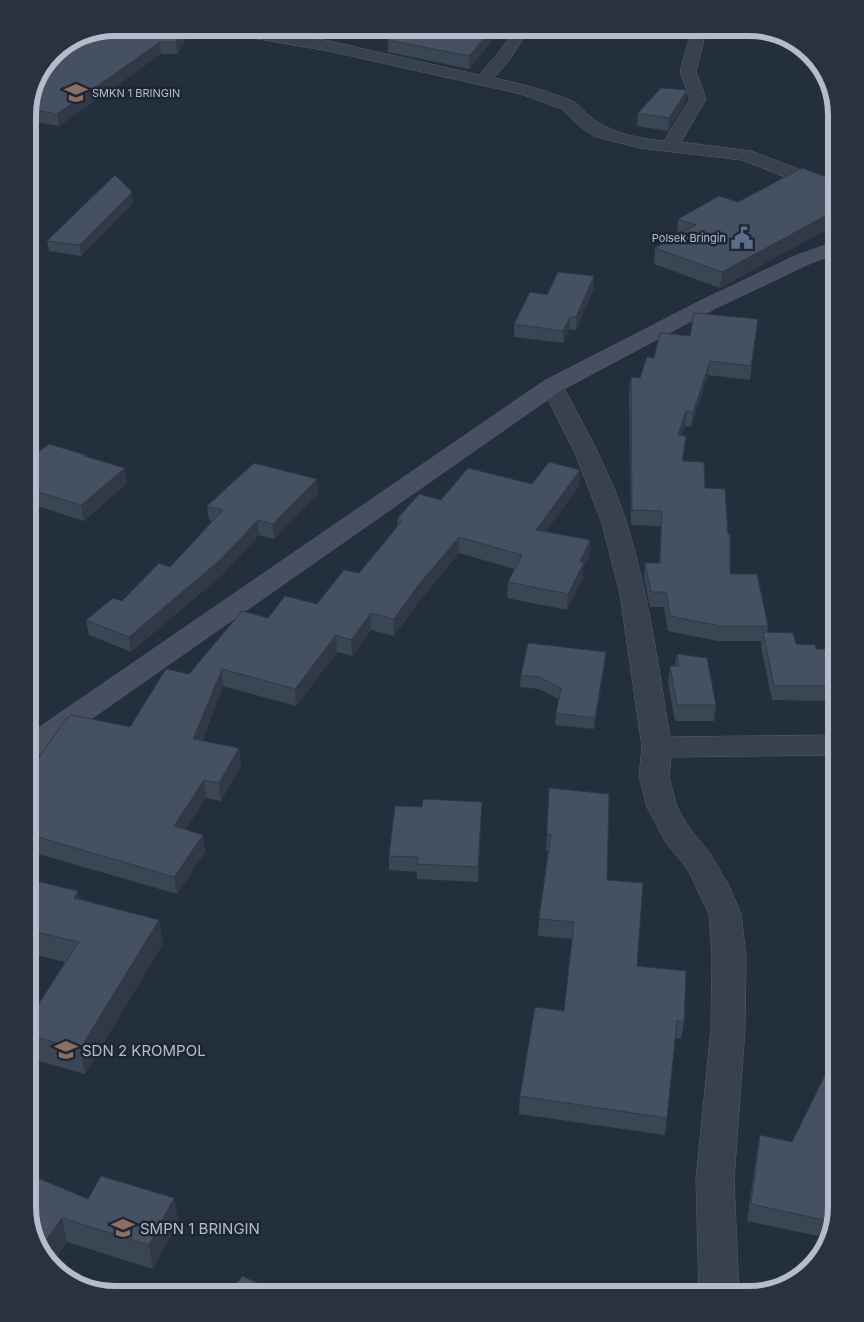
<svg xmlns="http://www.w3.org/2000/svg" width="864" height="1322" font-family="Inter,sans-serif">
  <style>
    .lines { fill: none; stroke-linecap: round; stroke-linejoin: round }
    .street-casing { stroke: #565f6c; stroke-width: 1 }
    .secondary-casing { stroke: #565f6c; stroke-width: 1 }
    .street { fill: #38414e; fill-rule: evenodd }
    .secondary { fill: #465061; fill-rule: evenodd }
    .wall { fill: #3b4654 }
    .shaded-wall { fill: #303945 }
    .building { fill: #455162; stroke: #303945 }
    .labels { text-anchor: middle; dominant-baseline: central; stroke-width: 5; stroke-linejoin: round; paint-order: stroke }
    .far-poi-label { font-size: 11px; fill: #b4bcc9; stroke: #1d2633; text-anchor: start }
    .near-poi-label { font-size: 15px; fill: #b4bcc9; stroke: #1d2633; text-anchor: start }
    .rim { fill: none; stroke: #b4bcc9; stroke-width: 6 }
  </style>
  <rect width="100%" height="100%" fill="#242f3e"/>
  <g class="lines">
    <defs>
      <g id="street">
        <path d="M215,28H248L329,41L479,75L498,53L516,28H530L510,59L494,78C520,84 547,90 572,101C579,104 585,113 592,118C613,134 639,138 664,141L690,99L680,72L692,28H707L696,72L706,99L681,142L751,151L835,183L836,188L828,193L821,191L742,160L639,148L594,136L578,125L562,109L521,94L329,51L223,33Z"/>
        <path d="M552,379L560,381L563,386C587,431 612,476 627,524C649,594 658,666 670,737L836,735V755L671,757L669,777L677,807L688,826L711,855L729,886L741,914L746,956L745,1029L734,1180L739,1294H699L696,1180L711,1029L712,956L709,914L688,870L665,841L647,807L639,777L642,747L620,594L602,523L575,453L541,386L544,381Z"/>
      </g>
      <path id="secondary" d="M836,242V254L811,263L716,308L560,391L38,756L28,759V735L544,381L702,300L797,255Z"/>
    </defs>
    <use href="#street" class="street-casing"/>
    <use href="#secondary" class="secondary-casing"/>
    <use href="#street" class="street"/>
    <use href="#secondary" class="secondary"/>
  </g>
  <g class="wall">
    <path d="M115,28H193L177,54H161L59,126L28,121V110L50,60L90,33Z"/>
    <path d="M502,28L469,69L388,52V40Z"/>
    <path d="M687,90L685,103L668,131L637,126L638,113Z"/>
    <path d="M836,181V224L720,288L654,264L655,248L678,235H677L678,219L738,202Z"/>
    <path d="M133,203L81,256L49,251L47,241Z"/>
    <path d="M594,289L576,330L569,329L563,343L514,337V324L547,295Z"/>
    <path d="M758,319L750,380L708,375L691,427L685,426L681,435L684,450L683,461L705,488L730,574L768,626L767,632L796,644L816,649H836V732H835L827,701L772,700L761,647L762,641H718L668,631L664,607H650L644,578L645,563H659L661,526L631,525L629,391L631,377L640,378L654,358L690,336Z"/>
    <path d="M28,453L35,455H86V457L127,483L84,521L28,503Z"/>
    <path d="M580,470L579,486L546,531L590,540L589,557L583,568V578L567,610L507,598L508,582L514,569L459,553L420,600L394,636L371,630L352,656L337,652L296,706L223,686L202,741L239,748L241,765L221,801L206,798L185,830L203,835L205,852L177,894L28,851V774L130,727L189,674L268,618L317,604L359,573L397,528V519L441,500L532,484Z"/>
    <path d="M318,494L274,539L259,535L223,574L131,652L89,635L86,620L122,601L170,567L213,522L209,520L207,506Z"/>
    <path d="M677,654L716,705L714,721H675L668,682L670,666H675Z"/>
    <path d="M605,663L594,729L555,725L556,713L559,699L539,689L520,687L521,675Z"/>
    <path d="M549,788L607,880L637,966L684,1022L681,1039L675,1038L665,1135L519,1114L520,1096L564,1011L572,939L538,936L539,919L548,851H546Z"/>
    <path d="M481,817L478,882L417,879V872L389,870V856Z"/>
    <path d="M28,879L80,899L159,920L163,944L85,1074L28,1058V1020L65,962L28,953Z"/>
    <path d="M760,1135L836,1207L828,1238L747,1221L757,1152Z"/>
    <path d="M174,1198L178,1221L153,1269L67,1242L52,1264L39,1250L28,1207L88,1199Z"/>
  </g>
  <g class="shaded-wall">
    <path d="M185,28H193L177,54L176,42Z"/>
    <path d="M493,28H502L469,69V56Z"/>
    <path d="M160,42L161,54L59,126L57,114Z"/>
    <path d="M687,90L685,103L668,131L669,118Z"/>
    <path d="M132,192L133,203L81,256L80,245Z"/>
    <path d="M836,210V224L720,288L722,272Z"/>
    <path d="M594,276V289L576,330V317Z"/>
    <path d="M570,317L569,329L563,343V331Z"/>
    <path d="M710,361L708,375L691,427L693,413Z"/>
    <path d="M686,411L685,426L676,449L678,435Z"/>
    <path d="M125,468L127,483L84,521L81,505Z"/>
    <path d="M580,470L579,486L535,546L536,530Z"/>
    <path d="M317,479L318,494L274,539L273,524Z"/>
    <path d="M258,520L259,535L223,574L131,652L129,637Z"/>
    <path d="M459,537V553L420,600L394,636V619L420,583Z"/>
    <path d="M590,540L589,557L583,568V578L567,610L568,594L580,562Z"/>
    <path d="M371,613V630L352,656L351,640Z"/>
    <path d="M336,635L337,652L296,706L295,689Z"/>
    <path d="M606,652L605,663L594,729L595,718Z"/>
    <path d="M222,669L223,686L195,757L193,739Z"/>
    <path d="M239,748L241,765L221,801L219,783Z"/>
    <path d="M204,780L206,798L176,844L174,826Z"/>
    <path d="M203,835L205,852L177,894L174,877Z"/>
    <path d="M78,891L83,915L74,898Z"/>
    <path d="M159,920L163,944L85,1074L80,1049Z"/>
    <path d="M174,1198L178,1221L153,1269L149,1245Z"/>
    <path d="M62,1218L67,1242L52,1264L39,1250Z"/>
    <path d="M269,1288L270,1294H266Z"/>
  </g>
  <g class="building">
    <path d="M115,28H185L176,42H160L57,114L28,109L50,60L91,32Z"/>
    <path d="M402,28H493L469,56L388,40Z"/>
    <path d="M661,88L687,90L669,118L638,113Z"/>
    <path d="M802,168L836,181V210L722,272L655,248L696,225L678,219L719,196L738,202Z"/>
    <path d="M115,175L132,192L80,245L47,241Z"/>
    <path d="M558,272L594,276L576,317H570L563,331L514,324L530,292L547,295Z"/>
    <path d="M694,313L758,319L751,366L710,361L693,413L686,411L678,435L686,436L682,461L704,462L705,488L725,489L728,534H730V574H757L768,626H720L670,616L666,592H651L645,563H660L662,511L632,510L631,377L640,378L647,357L654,358L660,333L690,336Z"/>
    <path d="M49,444L86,455L84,456L125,468L81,505L28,489V453L35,455Z"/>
    <path d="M549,462L580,470L536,530L590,540L580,562H584L568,594L508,582L522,555L459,537L420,583L394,619L371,613L351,640L336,635L295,689L222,669L193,739L239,748L219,783L204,780L174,826L203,835L174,877L28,834V774L65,720L72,715L130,727L166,669L189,674L242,611L268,618L285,596L317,604L344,570L359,573L402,521L397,519L419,494L441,500L468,468L532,484Z"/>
    <path d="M254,463L317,479L273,524L258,520L221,559L129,637L86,620L113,598L122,601L159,563L170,567L223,510L207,506Z"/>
    <path d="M763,632L793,633L796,644L815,645L816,649H836V713L829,686H774Z"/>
    <path d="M528,643L606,652L595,718L556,713L561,688L539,677L521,675Z"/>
    <path d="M677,654L707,658L716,705H677L670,666H679Z"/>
    <path d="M549,788L609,794L607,880L643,883L637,966L686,971L684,1022L677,1021L667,1118L520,1096L535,1007L564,1011L574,922L539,919L551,834H547Z"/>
    <path d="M423,799L482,802L478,867L417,864L418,857L389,856L395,806L422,807Z"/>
    <path d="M28,879L78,891L74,898L159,920L80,1049L28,1035V1020L79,942L28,930Z"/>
    <path d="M830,1065L836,1068V1174L835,1177H836V1207L833,1222L751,1204L760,1135L792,1142Z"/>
    <path d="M28,1174L88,1199L101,1176L174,1198L149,1245L62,1218L39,1250L28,1207Z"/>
    <path d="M242,1276L269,1288L266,1294H230Z"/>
  </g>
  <defs>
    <symbol id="school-bare" viewBox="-9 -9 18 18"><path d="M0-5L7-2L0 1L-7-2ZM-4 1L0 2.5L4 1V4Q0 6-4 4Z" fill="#8d6e63" stroke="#1d2633" stroke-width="2.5" paint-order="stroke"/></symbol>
    <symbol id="civic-bare" viewBox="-9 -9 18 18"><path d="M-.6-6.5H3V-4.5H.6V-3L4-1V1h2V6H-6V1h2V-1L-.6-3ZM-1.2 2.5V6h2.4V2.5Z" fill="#5c6f8a" stroke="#1d2633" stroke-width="2.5" paint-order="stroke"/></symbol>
  </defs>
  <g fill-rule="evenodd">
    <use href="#school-bare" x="60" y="77" width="32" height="32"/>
    <use href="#civic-bare" x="726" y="222" width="32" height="32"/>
    <use href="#school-bare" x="50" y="1034" width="32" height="32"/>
    <use href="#school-bare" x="107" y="1212" width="32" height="32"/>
  </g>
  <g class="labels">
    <g class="far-poi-label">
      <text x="92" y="93">SMKN 1 BRINGIN</text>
      <text x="726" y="238" text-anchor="end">Polsek Bringin</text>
    </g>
    <g class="near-poi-label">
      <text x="82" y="1050">SDN 2 KROMPOL</text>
      <text x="140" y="1228">SMPN 1 BRINGIN</text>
    </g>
  </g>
  <path d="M0 0H864V1322H0ZM115 36H749A79 79 0 0 1 828 115V1207A79 79 0 0 1 749 1286H115A79 79 0 0 1 36 1207V115A79 79 0 0 1 115 36Z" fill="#29323f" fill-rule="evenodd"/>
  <path class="rim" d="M115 36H749A79 79 0 0 1 828 115V1207A79 79 0 0 1 749 1286H115A79 79 0 0 1 36 1207V115A79 79 0 0 1 115 36Z"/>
</svg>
